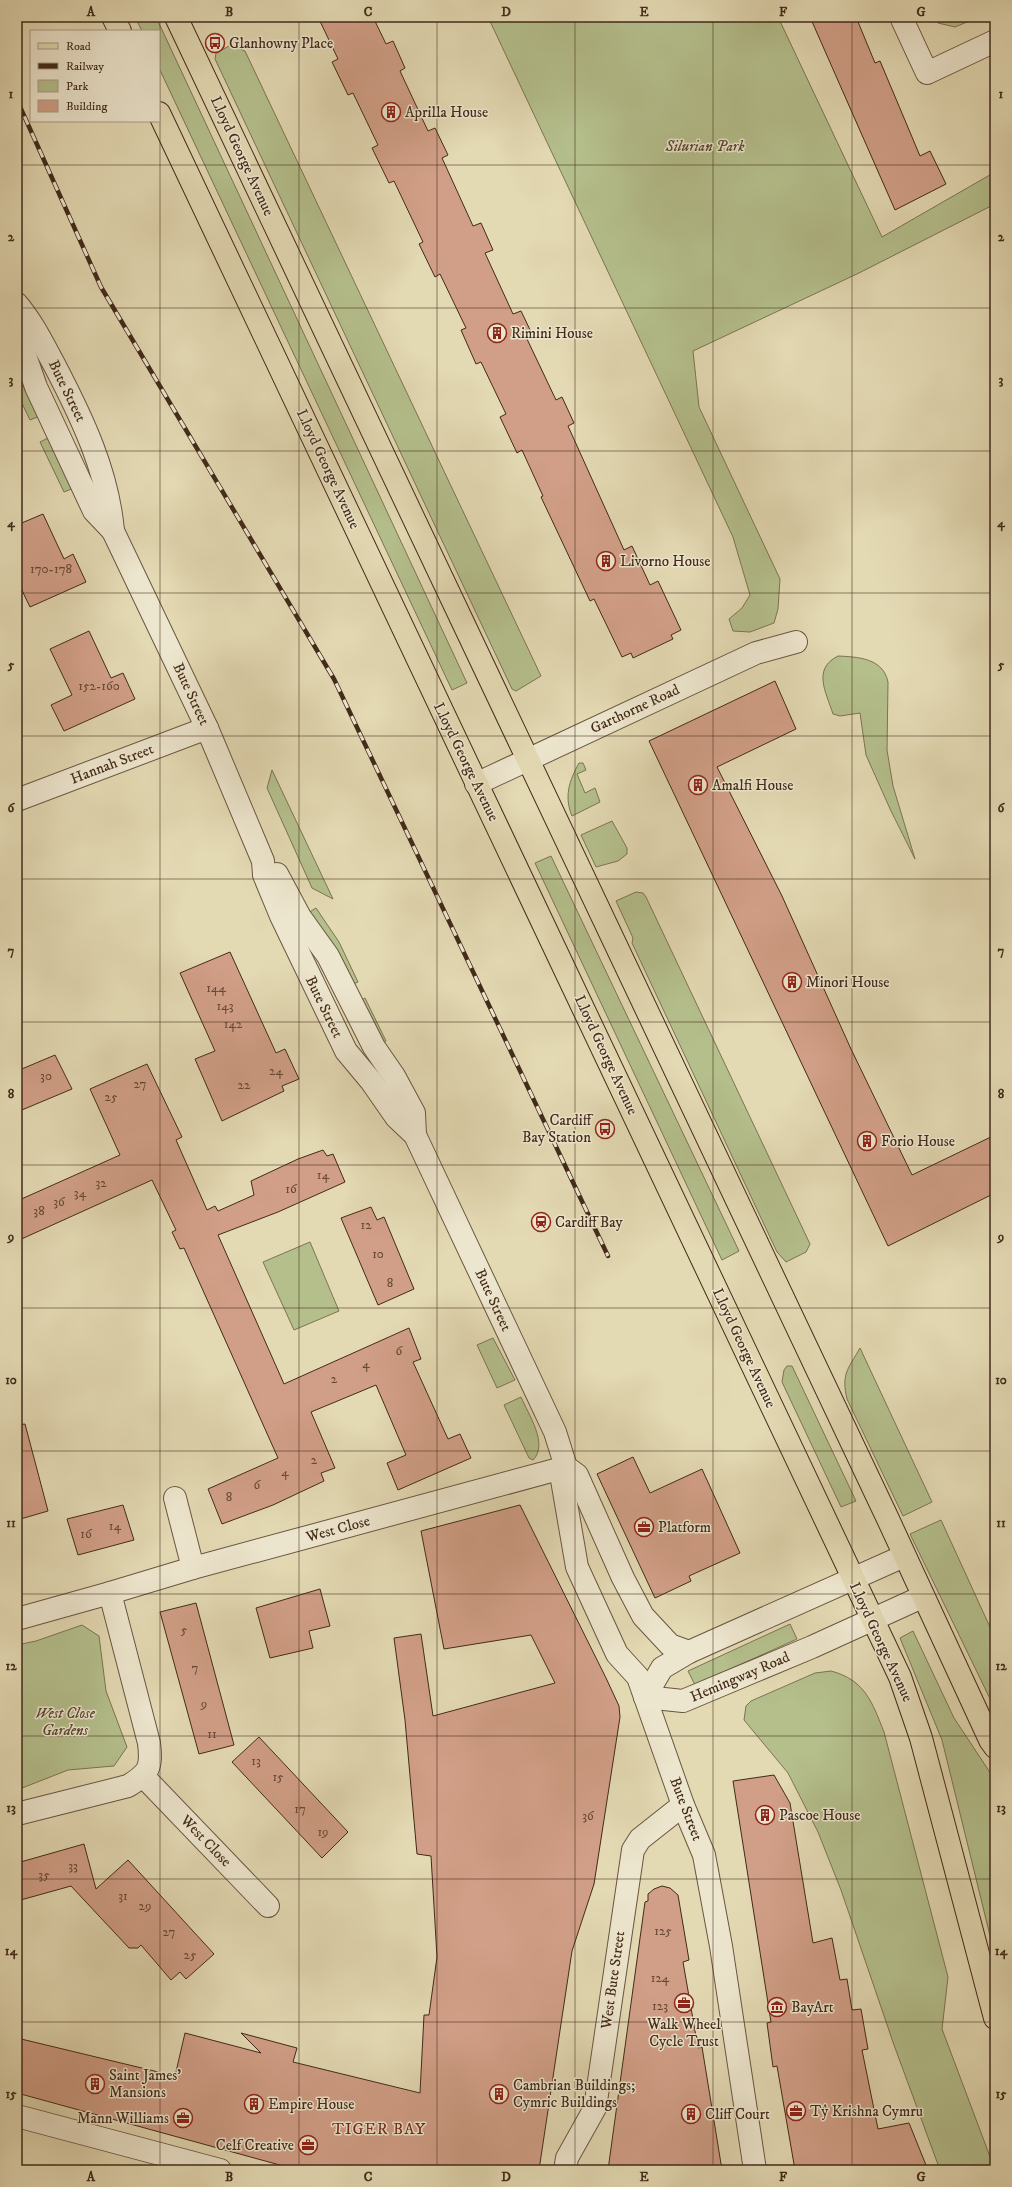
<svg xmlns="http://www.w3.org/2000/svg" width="1012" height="2187" font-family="'IM FELL DW Pica',serif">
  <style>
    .green { fill: #b4bf8c; stroke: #7b7453 }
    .building { fill: #d19f87; stroke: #422a1a }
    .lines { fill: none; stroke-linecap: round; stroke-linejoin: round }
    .minor-casing { stroke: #6a5640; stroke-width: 24 }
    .primary-casing { stroke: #422a1a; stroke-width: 24 }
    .minor { stroke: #ede6ce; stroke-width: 22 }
    .primary { stroke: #e3d9b3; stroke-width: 22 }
    .rail-casing { stroke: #422a1a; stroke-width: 4.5 }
    .rail { stroke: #ede6ce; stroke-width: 3; stroke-dasharray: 9; stroke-linecap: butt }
    .grid { fill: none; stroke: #422a1a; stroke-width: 1; stroke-opacity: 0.55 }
    .labels { text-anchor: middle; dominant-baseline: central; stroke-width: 3; stroke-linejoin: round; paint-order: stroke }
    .number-label { font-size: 13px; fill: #664735 }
    .poi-label { font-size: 15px; fill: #422a1a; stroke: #ede6ce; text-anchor: start }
    .park-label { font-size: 15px; font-style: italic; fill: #594831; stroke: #ede6ce }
    .street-label { font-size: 15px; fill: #422a1a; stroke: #ede6ce }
    .neighbourhood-label { font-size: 16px; letter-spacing: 1px; fill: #7a1f14; stroke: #ede6ce }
    .neatline { fill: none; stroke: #422a1a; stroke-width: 1.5 }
    .grid-label { font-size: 13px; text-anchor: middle; font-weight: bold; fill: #422a1a }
  </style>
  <rect width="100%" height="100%" fill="#e3d9b3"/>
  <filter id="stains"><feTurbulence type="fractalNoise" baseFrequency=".005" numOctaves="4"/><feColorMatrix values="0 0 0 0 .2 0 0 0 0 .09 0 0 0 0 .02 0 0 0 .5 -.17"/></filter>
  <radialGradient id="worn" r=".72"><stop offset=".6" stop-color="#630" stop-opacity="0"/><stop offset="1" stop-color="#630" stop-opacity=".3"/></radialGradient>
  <g class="green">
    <path d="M145,17H156L467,683L452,690L159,68V31H142L137,21Z"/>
    <path d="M488,17H778L882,237L995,172V204L859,273L693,351L699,407L780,579L778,609L774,623L750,632L733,631L729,619L742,608L750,595L733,537Z"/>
    <path d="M935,17H979L955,27L938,23Z"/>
    <path d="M231,45L245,51L541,676L516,691L512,689L215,59L216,53Z"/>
    <path d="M17,366L40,416L30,420L17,393Z"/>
    <path d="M50,437L74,488L64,492L40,442Z"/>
    <path d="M838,656C858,657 883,658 888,682L887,750L893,786L915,859L891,811L866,755L860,713L840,716L833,714C826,692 812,669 838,656Z"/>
    <path d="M579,763H583L586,770L577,774L585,793L595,788L600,802L572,816C564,797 569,781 579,763Z"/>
    <path d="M272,770L333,899L312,888L267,788Z"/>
    <path d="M612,821L627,848V854L618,861L596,867L581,835Z"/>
    <path d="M551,856L739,1251L722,1260L535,863Z"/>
    <path d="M636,892L643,893L646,897L810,1244L806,1252L786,1262L777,1252L632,943L633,938L616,901Z"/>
    <path d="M316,908L339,942L358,982L351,985L308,913Z"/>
    <path d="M365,998L386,1041L380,1044L358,1002Z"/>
    <path d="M310,1242L339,1311L294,1330L263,1262Z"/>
    <path d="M493,1338L515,1380L497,1388L477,1345Z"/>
    <path d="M860,1348L932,1502L903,1516L847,1399C841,1374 848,1369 860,1348Z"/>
    <path d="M787,1366H792L856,1501L841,1507L782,1382L784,1370Z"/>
    <path d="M521,1397C528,1414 549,1444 533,1460L529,1458L504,1405Z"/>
    <path d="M941,1520L995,1638V1709L910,1534Z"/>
    <path d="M790,1624L797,1639L695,1685L688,1671Z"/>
    <path d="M82,1625L99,1636L106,1691L127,1747L114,1766L68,1770L17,1790V1645L36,1641Z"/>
    <path d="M913,1631L954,1718L995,1780V1956L942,1740L900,1638Z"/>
    <path d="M831,1671C865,1680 872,1702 884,1732L948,1977L942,2029L995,2170H940L894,2045L841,1890L818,1832L788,1773L744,1720L746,1706L751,1701L815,1673Z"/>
  </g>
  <g class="building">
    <path d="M318,17H373L386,44L393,41L405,68L400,71L428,131L435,128L448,155L442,158L473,226L481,223L493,250L485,253L513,314L521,311L533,336L527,339L556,400L562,397L574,423L568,426L624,550L632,546L650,585L658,581L681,630L671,635L673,639L633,658L631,653L622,657L594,599L590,601L541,497L543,496L522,450L517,453L500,417L506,414L481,362L476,364L461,330L466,328L440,274L435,277L419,244L423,242L394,181L389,183L372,148L378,145L353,93L348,95L332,62L338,59Z"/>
    <path d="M810,17H856L875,63L880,61L920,156L930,151L946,184L895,210Z"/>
    <path d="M43,514L64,559L73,554L86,582L30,607L17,580V525Z"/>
    <path d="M89,631L111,678L123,673L135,699L64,731L51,705L72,695L50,649Z"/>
    <path d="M775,681L796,729L717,767L782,896L851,1049L912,1175L995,1135V1193L888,1246L649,741Z"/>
    <path d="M230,952L276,1053L285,1049L299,1079L282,1086L284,1091L222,1121L195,1059L215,1051L180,973Z"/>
    <path d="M55,1055L72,1089L17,1112V1071Z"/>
    <path d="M147,1064L182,1137L176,1140L207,1210L215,1206L218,1211L254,1195L251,1181L298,1159L323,1150L327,1156L333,1154L345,1182L278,1212L218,1235L284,1384L409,1328L421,1359L413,1362L448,1439L460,1434L471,1458L398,1490L387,1463L406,1455L376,1385L311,1412L335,1468L321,1473L324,1481L273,1505L222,1524L208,1489L278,1458L184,1248L180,1249L172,1232L176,1230L152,1180L17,1241V1201L120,1155L90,1089Z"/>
    <path d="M371,1207L377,1220L384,1217L414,1289L378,1305L341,1218Z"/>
    <path d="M25,1424L48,1511L17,1520V1425Z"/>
    <path d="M633,1457L650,1493L702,1469L740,1553L689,1576L691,1581L655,1598L597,1474Z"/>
    <path d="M123,1505L134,1540L78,1555L67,1519Z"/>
    <path d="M520,1505L606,1678L619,1706L620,1717L594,1884L572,1951L539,2170H298L17,2093V2038L175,2076L185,2033L261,2053L241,2033L297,2048L293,2062L420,2093L424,2015H429L437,1957L431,1856L417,1854L405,1720L394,1638L421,1634L433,1716L555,1683L531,1635L444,1649L421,1531Z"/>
    <path d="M320,1589L330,1626L309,1631L313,1648L270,1658L256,1608Z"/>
    <path d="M196,1603L234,1745L199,1754L160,1612Z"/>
    <path d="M259,1737L348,1832L322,1858L232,1762Z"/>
    <path d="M774,1775L790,1803L813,1943L832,1938L840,1980L847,1979L852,2010L861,2009L868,2049L862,2050L878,2129L909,2123L928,2170H795L777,2066L773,2067L767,2023L771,2022L733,1781Z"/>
    <path d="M84,1844L96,1889L128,1860L214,1954L186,1979L180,1972L171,1980L141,1945L138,1948H129L71,1886L17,1901V1863Z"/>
    <path d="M662,1886L670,1888L678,1895L689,1960L683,1962L698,2048L702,2047L722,2170H608L645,1902L648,1901V1894L654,1889Z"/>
  </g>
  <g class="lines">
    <defs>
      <g id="minor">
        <path d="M901,17L927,73L995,41"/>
        <path d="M17,304C33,323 43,344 55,366C82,418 108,472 113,531"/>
        <path d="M17,332L36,387L94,511L113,531L207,728L263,861L264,875L281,916L346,1051L371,1081L396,1117L415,1135L555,1432L566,1467L562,1480L577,1567L617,1654L638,1677L683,1805L704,1855L721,1946L755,2170"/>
        <path d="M476,784L756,653L796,642"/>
        <path d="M17,800L207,728"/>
        <path d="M277,874L300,917L328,956L374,1047L394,1076L414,1113L415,1135"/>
        <path d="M566,1467L577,1475L623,1578L643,1616L670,1645L689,1652"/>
        <path d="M175,1498L193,1568"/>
        <path d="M110,1593L193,1568L566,1467"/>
        <path d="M17,1619L110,1593L149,1743C152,1768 149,1773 128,1786L17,1814"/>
        <path d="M645,1697L662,1668L689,1652L904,1556"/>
        <path d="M645,1697L683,1701L812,1647L922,1597"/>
        <path d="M143,1776L268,1906"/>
        <path d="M17,2116L220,2170"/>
        <path d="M565,2170L567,2158L595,2108L633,1850L640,1839L683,1805"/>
      </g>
      <g id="primary">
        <path d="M113,17L120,31"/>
        <path d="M176,17L887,1517L990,1740L995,1747"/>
        <path d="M159,113L900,1677L921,1738L995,2018"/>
      </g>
    </defs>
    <use href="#minor" class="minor-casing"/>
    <use href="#primary" class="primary-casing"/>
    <use href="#minor" class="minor"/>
    <use href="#primary" class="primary"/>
    <defs>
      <path id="rail" d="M17,100L101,287L334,679L608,1256"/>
    </defs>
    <use href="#rail" class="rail-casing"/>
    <use href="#rail" class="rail"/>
  </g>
  <path class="grid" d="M160,17V2170M299,17V2170M437,17V2170M575,17V2170M713,17V2170M852,17V2170M17,165H995M17,308H995M17,451H995M17,593H995M17,736H995M17,879H995M17,1022H995M17,1165H995M17,1308H995M17,1451H995M17,1594H995M17,1736H995M17,1879H995M17,2022H995"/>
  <defs>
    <symbol id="bus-ring" viewBox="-11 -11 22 22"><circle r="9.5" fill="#ede6ce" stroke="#8f2418" stroke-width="1.5"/><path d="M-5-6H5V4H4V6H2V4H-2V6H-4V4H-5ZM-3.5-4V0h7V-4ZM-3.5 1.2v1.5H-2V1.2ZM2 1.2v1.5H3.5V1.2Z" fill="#8f2418"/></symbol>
    <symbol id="building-ring" viewBox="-11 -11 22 22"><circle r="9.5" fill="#ede6ce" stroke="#8f2418" stroke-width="1.5"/><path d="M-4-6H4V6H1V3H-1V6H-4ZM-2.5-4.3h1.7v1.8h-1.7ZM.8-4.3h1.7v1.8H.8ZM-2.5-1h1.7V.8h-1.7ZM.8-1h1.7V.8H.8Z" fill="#8f2418"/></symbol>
    <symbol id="station-ring" viewBox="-11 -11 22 22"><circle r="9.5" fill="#ede6ce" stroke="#8f2418" stroke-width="1.5"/><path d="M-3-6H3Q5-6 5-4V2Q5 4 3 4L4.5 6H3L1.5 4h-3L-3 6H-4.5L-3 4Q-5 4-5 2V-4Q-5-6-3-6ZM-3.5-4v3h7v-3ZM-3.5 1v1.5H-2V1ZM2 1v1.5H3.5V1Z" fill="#8f2418"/></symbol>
    <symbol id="office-ring" viewBox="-11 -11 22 22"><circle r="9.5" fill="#ede6ce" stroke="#8f2418" stroke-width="1.5"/><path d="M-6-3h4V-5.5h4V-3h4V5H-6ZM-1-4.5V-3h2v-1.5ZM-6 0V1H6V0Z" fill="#8f2418"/></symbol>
    <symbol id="museum-ring" viewBox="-11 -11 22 22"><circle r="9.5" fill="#ede6ce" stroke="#8f2418" stroke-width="1.5"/><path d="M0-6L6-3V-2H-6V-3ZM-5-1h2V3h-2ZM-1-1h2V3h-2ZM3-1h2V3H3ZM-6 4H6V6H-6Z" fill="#8f2418"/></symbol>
  </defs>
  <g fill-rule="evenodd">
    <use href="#bus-ring" x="204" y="32" width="22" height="22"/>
    <use href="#building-ring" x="380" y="101" width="22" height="22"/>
    <use href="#building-ring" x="486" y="322" width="22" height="22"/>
    <use href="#building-ring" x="595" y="550" width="22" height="22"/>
    <use href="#building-ring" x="687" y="774" width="22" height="22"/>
    <use href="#building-ring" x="781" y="971" width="22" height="22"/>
    <use href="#bus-ring" x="594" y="1118" width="22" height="22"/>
    <use href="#building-ring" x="856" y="1130" width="22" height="22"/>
    <use href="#station-ring" x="530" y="1211" width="22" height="22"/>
    <use href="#office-ring" x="633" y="1516" width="22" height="22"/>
    <use href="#building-ring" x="754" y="1804" width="22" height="22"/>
    <use href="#office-ring" x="673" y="1992" width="22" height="22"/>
    <use href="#museum-ring" x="766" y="1996" width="22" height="22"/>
    <use href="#building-ring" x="84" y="2073" width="22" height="22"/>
    <use href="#building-ring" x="488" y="2083" width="22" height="22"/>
    <use href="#building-ring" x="243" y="2093" width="22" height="22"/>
    <use href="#office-ring" x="785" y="2100" width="22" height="22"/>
    <use href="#building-ring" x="680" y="2103" width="22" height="22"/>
    <use href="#office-ring" x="172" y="2107" width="22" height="22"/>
    <use href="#office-ring" x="297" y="2134" width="22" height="22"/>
  </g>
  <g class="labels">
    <g class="number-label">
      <text x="51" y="569">170-178</text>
      <text x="99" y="686">152-160</text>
      <text x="216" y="988">144</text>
      <text x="225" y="1006">143</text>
      <text x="233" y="1024">142</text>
      <text x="276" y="1071">24</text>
      <text x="46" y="1076">30</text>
      <text x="140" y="1084">27</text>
      <text x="244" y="1085">22</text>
      <text x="111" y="1097">25</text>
      <text x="323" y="1175">14</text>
      <text x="101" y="1183">32</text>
      <text x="291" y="1189">16</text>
      <text x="80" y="1193">34</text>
      <text x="59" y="1202">36</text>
      <text x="39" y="1211">38</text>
      <text x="366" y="1225">12</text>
      <text x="378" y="1254">10</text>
      <text x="390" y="1283">8</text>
      <text x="399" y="1351">6</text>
      <text x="366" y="1364">4</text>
      <text x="334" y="1379">2</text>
      <text x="314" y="1460">2</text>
      <text x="285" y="1472">4</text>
      <text x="257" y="1485">6</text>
      <text x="229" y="1497">8</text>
      <text x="115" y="1526">14</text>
      <text x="86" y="1534">16</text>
      <text x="184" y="1630">5</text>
      <text x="195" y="1668">7</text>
      <text x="204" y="1704">9</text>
      <text x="212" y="1734">11</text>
      <text x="256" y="1761">13</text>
      <text x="278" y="1777">15</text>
      <text x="300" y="1809">17</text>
      <text x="588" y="1816">36</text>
      <text x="323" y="1832">19</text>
      <text x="73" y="1866">33</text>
      <text x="44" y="1875">35</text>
      <text x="123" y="1896">31</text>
      <text x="145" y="1906">29</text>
      <text x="663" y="1931">125</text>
      <text x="169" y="1932">27</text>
      <text x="190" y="1955">25</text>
      <text x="660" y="1978">124</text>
      <text x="660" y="2006">123</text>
    </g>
    <g class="poi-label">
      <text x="229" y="43">Glanhowny Place</text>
      <text x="405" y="112">Aprilla House</text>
      <text x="511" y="333">Rimini House</text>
      <text x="620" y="561">Livorno House</text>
      <text x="712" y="785">Amalfi House</text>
      <text x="806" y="982">Minori House</text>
      <text x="591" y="1120" text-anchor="end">Cardiff<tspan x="591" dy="17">Bay Station</tspan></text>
      <text x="881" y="1141">Forio House</text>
      <text x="555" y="1222">Cardiff Bay</text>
      <text x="658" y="1527">Platform</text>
      <text x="779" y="1815">Pascoe House</text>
      <text x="791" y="2007">BayArt</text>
      <text x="684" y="2024" text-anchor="middle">Walk Wheel<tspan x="684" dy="17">Cycle Trust</tspan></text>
      <text x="109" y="2075">Saint James'<tspan x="109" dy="17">Mansions</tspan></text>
      <text x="513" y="2085">Cambrian Buildings;<tspan x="513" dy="17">Cymric Buildings</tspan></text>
      <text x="268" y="2104">Empire House</text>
      <text x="810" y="2111">Tŷ Krishna Cymru</text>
      <text x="705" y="2114">Cliff Court</text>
      <text x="169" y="2118" text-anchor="end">Mann Williams</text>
      <text x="294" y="2145" text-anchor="end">Celf Creative</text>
    </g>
    <g class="park-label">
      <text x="705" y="146">Silurian Park</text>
      <text x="65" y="1713">West Close<tspan x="65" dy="17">Gardens</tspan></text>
    </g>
    <g class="street-label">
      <text transform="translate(242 156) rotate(65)">Lloyd George Avenue</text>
      <text transform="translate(67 391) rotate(64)">Bute Street</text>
      <text transform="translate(328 469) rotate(65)">Lloyd George Avenue</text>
      <text transform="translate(191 694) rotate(65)">Bute Street</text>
      <text transform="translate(635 709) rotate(-25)">Garthorne Road</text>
      <text transform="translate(466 762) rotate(64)">Lloyd George Avenue</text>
      <text transform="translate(112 764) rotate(-21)">Hannah Street</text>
      <text transform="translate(324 1007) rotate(64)">Bute Street</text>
      <text transform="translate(606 1055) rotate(65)">Lloyd George Avenue</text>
      <text transform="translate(493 1300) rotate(65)">Bute Street</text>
      <text transform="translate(744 1348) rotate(65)">Lloyd George Avenue</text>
      <text transform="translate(338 1529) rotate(-15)">West Close</text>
      <text transform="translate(881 1642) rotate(65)">Lloyd George Avenue</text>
      <text transform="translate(740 1677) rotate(-23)">Hemingway Road</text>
      <text transform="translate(686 1809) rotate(69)">Bute Street</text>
      <text transform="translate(206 1841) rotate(46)">West Close</text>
      <text transform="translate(613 1980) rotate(-82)">West Bute Street</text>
    </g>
    <g class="neighbourhood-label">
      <text x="379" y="2129">TIGER BAY</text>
    </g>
  </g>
  <rect width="1012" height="2187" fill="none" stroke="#e3d9b3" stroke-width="44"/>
  <rect x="30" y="30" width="130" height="92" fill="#ede6ce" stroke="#a99b86"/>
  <rect x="38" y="43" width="20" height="6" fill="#e3d9b3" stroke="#a99b86"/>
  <text x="66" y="50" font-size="12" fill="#422a1a">Road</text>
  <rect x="38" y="63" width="20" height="6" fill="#422a1a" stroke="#a99b86"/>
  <text x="66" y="70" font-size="12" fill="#422a1a">Railway</text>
  <rect x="38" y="80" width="20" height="12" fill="#b4bf8c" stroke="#a99b86"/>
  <text x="66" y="90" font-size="12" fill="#422a1a">Park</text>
  <rect x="38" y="100" width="20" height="12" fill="#d19f87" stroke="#a99b86"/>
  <text x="66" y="110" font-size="12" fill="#422a1a">Building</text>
  <rect x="22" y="22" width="968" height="2143" class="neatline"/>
  <g class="grid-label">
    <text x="91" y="16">A</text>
    <text x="229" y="16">B</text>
    <text x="368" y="16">C</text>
    <text x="506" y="16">D</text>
    <text x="644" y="16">E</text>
    <text x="783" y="16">F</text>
    <text x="921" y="16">G</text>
    <text x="11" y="98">1</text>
    <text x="1001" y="98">1</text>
    <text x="11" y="241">2</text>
    <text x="1001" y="241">2</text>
    <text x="11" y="384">3</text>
    <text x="1001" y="384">3</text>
    <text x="11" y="527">4</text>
    <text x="1001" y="527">4</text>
    <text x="11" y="669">5</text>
    <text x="1001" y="669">5</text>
    <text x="11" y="812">6</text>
    <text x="1001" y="812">6</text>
    <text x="11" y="955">7</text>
    <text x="1001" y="955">7</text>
    <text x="11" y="1098">8</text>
    <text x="1001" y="1098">8</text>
    <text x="11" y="1241">9</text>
    <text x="1001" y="1241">9</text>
    <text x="11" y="1384">10</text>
    <text x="1001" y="1384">10</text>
    <text x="11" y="1527">11</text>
    <text x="1001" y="1527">11</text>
    <text x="11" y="1670">12</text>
    <text x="1001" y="1670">12</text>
    <text x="11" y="1812">13</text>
    <text x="1001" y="1812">13</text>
    <text x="11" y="1955">14</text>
    <text x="1001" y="1955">14</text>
    <text x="11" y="2098">15</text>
    <text x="1001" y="2098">15</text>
    <text x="91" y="2181">A</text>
    <text x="229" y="2181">B</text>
    <text x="368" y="2181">C</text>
    <text x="506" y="2181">D</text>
    <text x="644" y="2181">E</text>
    <text x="783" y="2181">F</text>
    <text x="921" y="2181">G</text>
  </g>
  <rect width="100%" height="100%" filter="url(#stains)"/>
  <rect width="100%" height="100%" fill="url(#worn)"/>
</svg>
